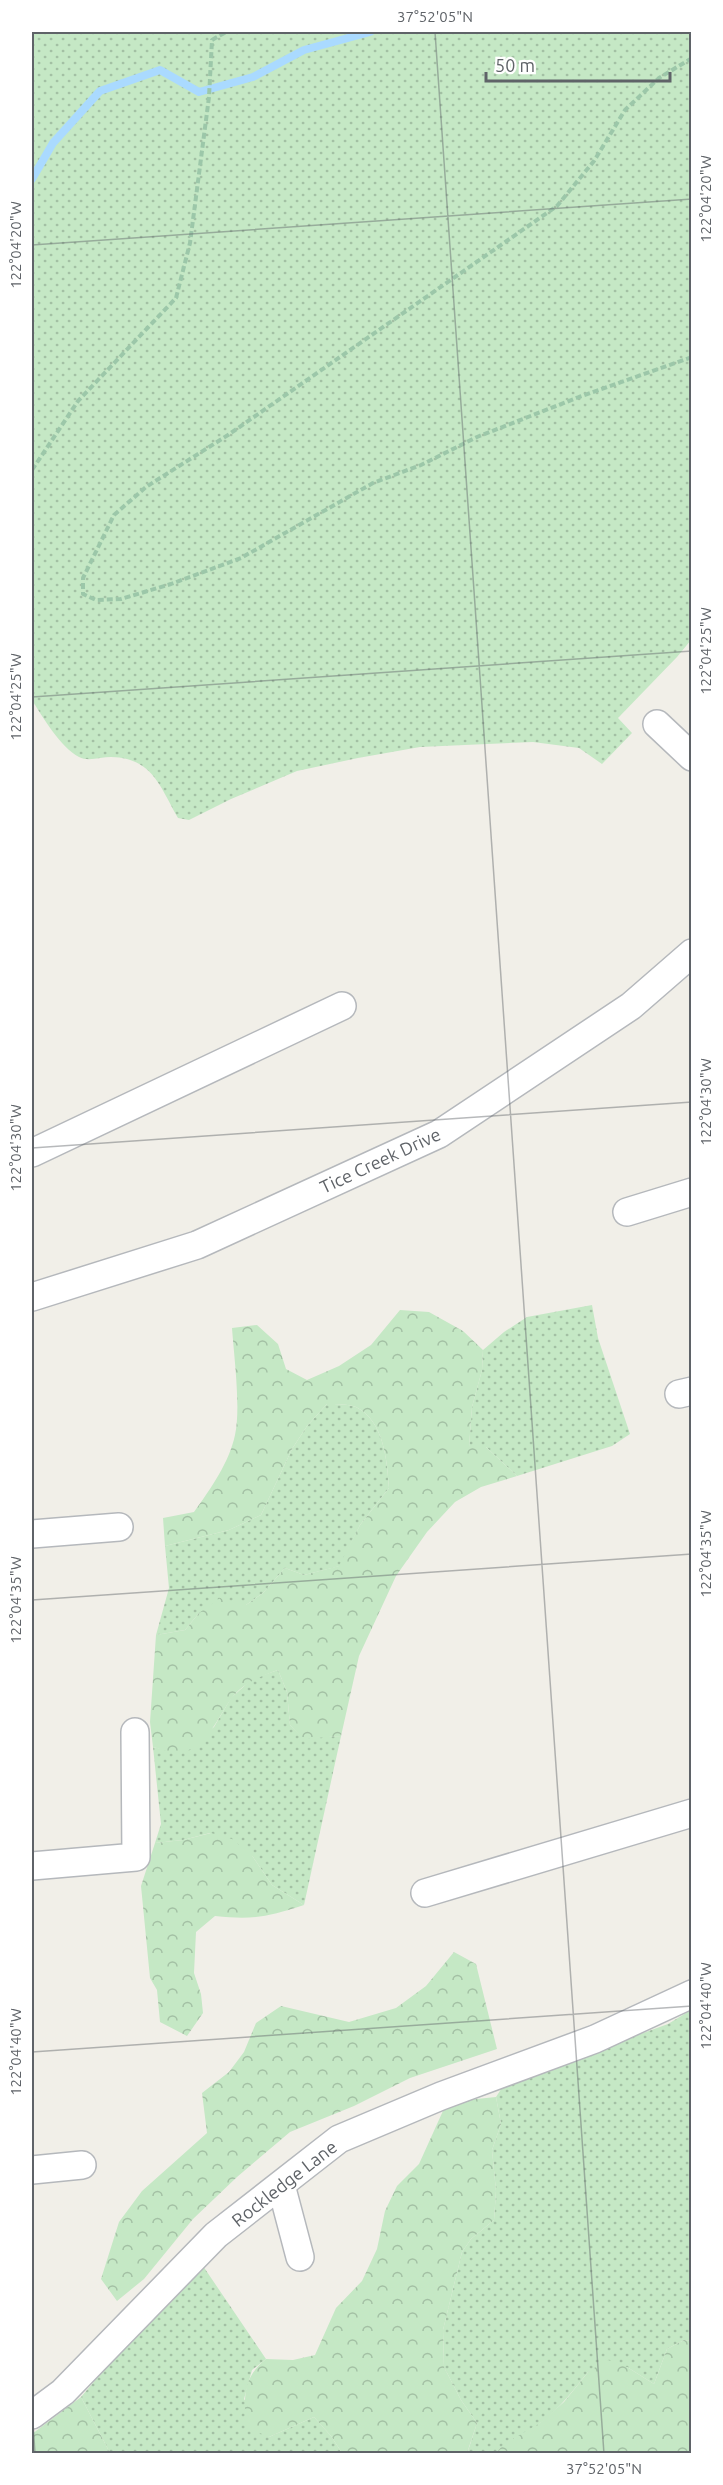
<svg xmlns="http://www.w3.org/2000/svg" width="723" height="2485" font-family="Ubuntu,sans-serif">
  <style>
    .green { fill: url(#green-dots) }
    .forest { fill: url(#forest-crowns) }
    .lines { fill: none; stroke-linecap: round; stroke-linejoin: round }
    .stream { stroke: #aadaff; stroke-width: 8 }
    .minor-casing { stroke: #b5b8bc; stroke-width: 30 }
    .path { stroke: #9cc7a9; stroke-width: 4; stroke-dasharray: 6 3; stroke-linecap: butt }
    .minor { stroke: #fff; stroke-width: 27 }
    .ticks { fill: none; stroke: #5f6368; stroke-width: 1.5; stroke-opacity: 0.45 }
    .labels { text-anchor: middle; dominant-baseline: central; stroke-width: 4.5; stroke-linejoin: round; paint-order: stroke }
    .street-label { font-size: 18px; fill: #5f6368; stroke: #fff }
    .neatline { fill: none; stroke: #5f6368; stroke-width: 2 }
    .ticks-label { font-size: 15px; text-anchor: middle; fill: #5f6368 }
  </style>
  <defs>
    <pattern id="green-dots" width="8" height="8" patternUnits="userSpaceOnUse" patternTransform="scale(1.5)"><rect width="8" height="8" fill="#c5e8c5"/><path d="M2 2h.1M6 6h.1" fill="none" stroke="#a3c0a4" stroke-width="1.8" stroke-linecap="round"/></pattern>
    <pattern id="forest-crowns" width="20" height="18" patternUnits="userSpaceOnUse" patternTransform="scale(1.5)"><rect width="20" height="18" fill="#c5e8c5"/><path d="M2 6a3 3 0 1 1 6 0M12 15a3 3 0 1 1 6 0" fill="none" stroke="#a3c0a4"/></pattern>
  </defs>
  <rect width="100%" height="100%" fill="#f1efe8"/>
  <g class="green">
    <path d="M32,32H691V640L677,657L618,718L632,733L602,764L579,748L533,742L420,747L358,758L297,771L231,799L189,820L178,818C160,787 153,758 111,757C101,757 88,762 79,757C61,748 42,716 32,700Z"/>
    <path d="M592,1305L598,1338L630,1434L612,1446L517,1476L486,1447H469L472,1407L482,1370L483,1350L504,1332L527,1317Z"/>
    <path d="M327,1404C336,1404 348,1404 356,1407C384,1421 387,1460 389,1488L360,1525L340,1566L304,1575L285,1568L263,1593L246,1605L199,1613L185,1630L156,1635L169,1588L165,1546L229,1530L261,1515L292,1449L307,1426Z"/>
    <path d="M278,1670L287,1692L290,1725L303,1738L341,1736L304,1905L272,1885L253,1857L210,1833L183,1840L155,1843L161,1824L153,1747L179,1753L214,1727L231,1698L252,1679Z"/>
    <path d="M691,2010V2341L684,2340L667,2349L654,2384L627,2367L589,2371C574,2389 559,2410 539,2424C524,2434 508,2440 496,2453L467,2454L477,2423L461,2400L444,2367L443,2330L462,2252L471,2239L494,2220L496,2191L492,2150L501,2124L496,2097L505,2083L668,2024Z"/>
    <path d="M203,2266L266,2359L252,2370L244,2399L269,2437L314,2417L331,2436L342,2453H110L81,2397L130,2339Z"/>
  </g>
  <g class="forest">
    <path d="M400,1310L429,1312L463,1331L483,1350L482,1370L472,1407L469,1447H486L517,1476L481,1487L455,1502L427,1532L396,1576L359,1656L341,1736L303,1739L290,1725L287,1692L278,1670C259,1677 243,1683 231,1699C217,1719 207,1747 180,1753C173,1754 161,1749 153,1747L150,1722L156,1635L185,1630L199,1613L220,1598L246,1605L263,1593L285,1568L304,1575L339,1566L360,1525L389,1488C387,1460 384,1421 356,1407C348,1404 336,1404 327,1404L307,1426L292,1449L261,1515L229,1530L165,1546L163,1518L194,1512C211,1488 229,1463 235,1435C241,1408 234,1356 232,1328L257,1325L278,1344L286,1369L307,1380L339,1366L371,1345Z"/>
    <path d="M211,1833L232,1839L253,1857L272,1885L304,1905C267,1917 253,1920 215,1916L196,1932L194,1973L201,1994L203,2013L187,2036L160,2022L157,1990L150,1978L141,1886L155,1843L183,1840Z"/>
    <path d="M454,1952L476,1964L497,2049L410,2078L354,2106L290,2132L237,2177L193,2219L144,2279L117,2301L101,2279L119,2222L142,2191L207,2133L202,2093L229,2072L244,2052L256,2023L281,2006L349,2022L396,2008L426,1986Z"/>
    <path d="M496,2097L501,2124L492,2150L496,2191L494,2220L471,2239L462,2252L443,2330L444,2367L461,2400L477,2423L467,2453H342L331,2436L314,2417L269,2437L246,2427C244,2398 242,2378 266,2359L293,2360L315,2355L336,2308L362,2281L377,2249L385,2211L397,2186L419,2164L447,2102Z"/>
    <path d="M684,2340L691,2341V2453H496L504,2444L540,2423L564,2402L589,2371L608,2360L627,2367L654,2384L667,2349Z"/>
    <path d="M81,2397L110,2453H35L32,2446V2434Z"/>
  </g>
  <g class="lines">
    <path class="stream" d="M32,179L53,143L100,91L160,70L199,92L253,77L304,50L370,32"/>
    <defs>
      <g id="minor">
        <path d="M657,724L692,757"/>
        <path d="M32,1153L342,1006"/>
        <path d="M627,1212L692,1192"/>
        <path d="M32,1297L197,1245L439,1134L631,1006L692,953"/>
        <path d="M679,1394L692,1391"/>
        <path d="M32,1534L119,1527"/>
        <path d="M32,1866L136,1857L135,1732"/>
        <path d="M425,1893L692,1813"/>
        <path d="M32,2170L82,2165"/>
        <path d="M281,2185L300,2257"/>
        <path d="M32,2415L63,2392L216,2235L339,2139L441,2096L595,2039L692,1994"/>
      </g>
    </defs>
    <use href="#minor" class="minor-casing"/>
    <g class="path">
      <path d="M692,58L659,78L625,110L594,161L557,206L228,435L146,487L114,515L83,578V594L96,600L121,599L171,584L241,558L373,483L421,465L477,437L579,397L692,357"/>
      <path d="M32,470L78,401L176,298L190,243L209,97L212,40L226,32"/>
    </g>
    <use href="#minor" class="minor"/>
  </g>
  <path class="ticks" d="M435,32L604,2454M32,245L692,199M32,697L692,651M32,1148L692,1102M32,1600L692,1554M32,2052L692,2006M32,2408L35,2454"/>
  <g class="labels">
    <g class="street-label">
      <text transform="translate(380 1160) rotate(-25)">Tice Creek Drive</text>
      <text transform="translate(284 2183) rotate(-38)">Rockledge Lane</text>
    </g>
  </g>
  <rect width="723" height="2485" fill="none" stroke="#ffffff" stroke-width="66"/>
  <path d="M486 72v9h184v-9" fill="none" stroke="#5f6368" stroke-width="3"/>
  <text x="495" y="72" font-size="18" fill="#5f6368" stroke="#ffffff" stroke-width="4.5" paint-order="stroke">50 m</text>
  <rect x="33" y="33" width="657" height="2419" class="neatline"/>
  <g class="ticks-label">
    <text x="435" y="22">37°52'05"N</text>
    <text transform="translate(706 199) rotate(-90)" y="5">122°04'20"W</text>
    <text transform="translate(16 245) rotate(-90)" y="5">122°04'20"W</text>
    <text transform="translate(706 651) rotate(-90)" y="5">122°04'25"W</text>
    <text transform="translate(16 697) rotate(-90)" y="5">122°04'25"W</text>
    <text transform="translate(706 1102) rotate(-90)" y="5">122°04'30"W</text>
    <text transform="translate(16 1148) rotate(-90)" y="5">122°04'30"W</text>
    <text transform="translate(706 1554) rotate(-90)" y="5">122°04'35"W</text>
    <text transform="translate(16 1600) rotate(-90)" y="5">122°04'35"W</text>
    <text transform="translate(706 2006) rotate(-90)" y="5">122°04'40"W</text>
    <text transform="translate(16 2052) rotate(-90)" y="5">122°04'40"W</text>
    <text x="604" y="2474">37°52'05"N</text>
  </g>
</svg>
